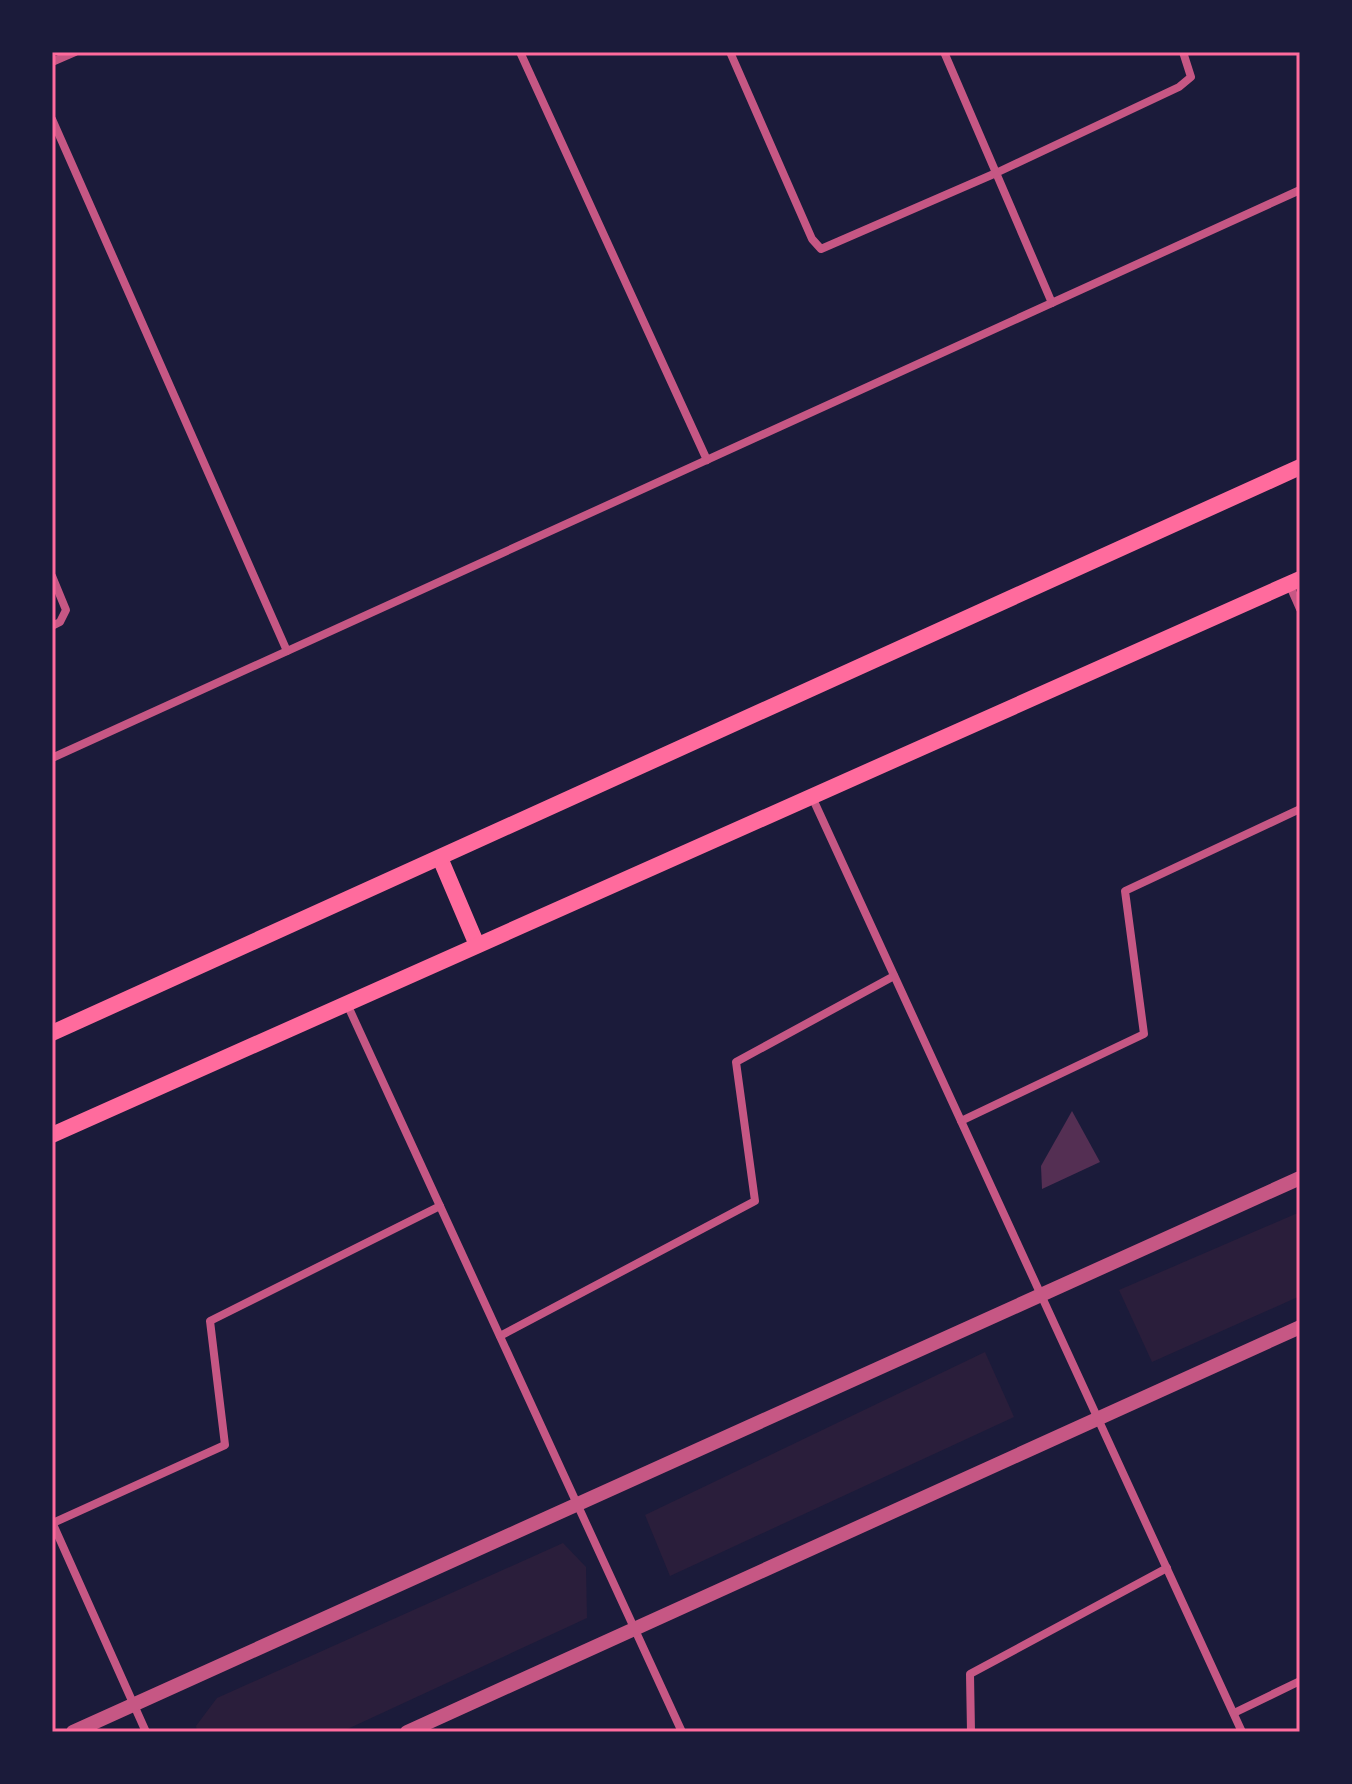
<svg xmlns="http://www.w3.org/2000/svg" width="1352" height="1784" font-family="Helvetica,sans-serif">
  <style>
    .green { fill: #2a1e3b }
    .building { fill: #542f53 }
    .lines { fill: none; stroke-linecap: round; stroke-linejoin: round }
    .minor { stroke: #c65784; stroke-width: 8 }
    .tertiary { stroke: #c65784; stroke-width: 14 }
    .secondary { stroke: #ff6b9d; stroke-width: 16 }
    .neatline { fill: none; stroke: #ff6b9d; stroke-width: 3 }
  </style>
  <rect width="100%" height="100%" fill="#1b1b3a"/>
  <g class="green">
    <path d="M1300,1212V1296L1152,1362L1119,1290Z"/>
    <path d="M985,1352L1014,1417L670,1576L645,1515Z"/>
    <path d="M563,1543L586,1567L587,1618L341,1732H197L196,1726L217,1698Z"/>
  </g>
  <path class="building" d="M1072,1111L1100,1162L1042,1189L1041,1166Z"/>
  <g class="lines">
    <g class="minor">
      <path d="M520,52L707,460"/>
      <path d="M730,52L812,239L821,249L996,173L1179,87L1191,77L1183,52"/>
      <path d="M944,52L1052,303"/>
      <path d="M52,62L75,52"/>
      <path d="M52,119L287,651"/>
      <path d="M52,576L66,610L60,622L52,626"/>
      <path d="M1289,584L1300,609"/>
      <path d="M52,758L1300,190"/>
      <path d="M812,797L1242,1732"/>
      <path d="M347,1004L682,1732"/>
      <path d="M961,1121L1144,1034L1125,891L1300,809"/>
      <path d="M500,1336L755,1201L736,1062L894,976"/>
      <path d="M52,1522L146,1732"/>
      <path d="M53,1523L225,1445L210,1321L440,1206"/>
      <path d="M1234,1713L1300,1681"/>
      <path d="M971,1732L970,1674L1167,1568"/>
    </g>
    <g class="tertiary">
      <path d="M73,1732L1300,1178"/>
      <path d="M407,1732L1300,1327"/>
    </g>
    <g class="secondary">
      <path d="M440,858L477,945"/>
      <path d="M52,1033L1300,467"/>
      <path d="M52,1135L1300,579"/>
    </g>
  </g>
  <rect width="1352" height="1784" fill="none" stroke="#1b1b3a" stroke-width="108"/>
  <rect x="54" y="54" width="1244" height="1676" class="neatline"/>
</svg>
